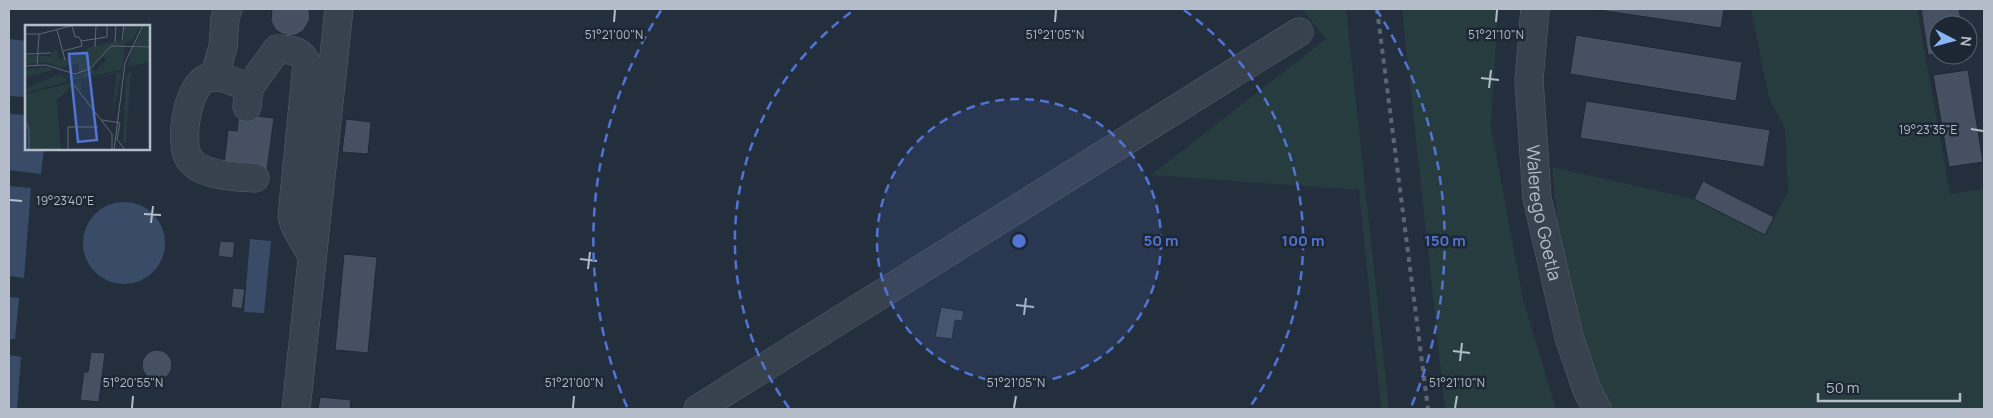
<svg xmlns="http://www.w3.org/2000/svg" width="1993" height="418" font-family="Manrope,sans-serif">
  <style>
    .green { fill: #263c3f }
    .water { fill: #394c67 }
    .building { fill: #455162; stroke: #1f2835 }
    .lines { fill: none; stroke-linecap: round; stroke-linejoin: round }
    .minor-casing { stroke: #565f6c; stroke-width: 29 }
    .minor { stroke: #38414e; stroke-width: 28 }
    .rail { stroke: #5a6575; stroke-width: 4; stroke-dasharray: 5 5; stroke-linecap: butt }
    .ticks { fill: none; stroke: #b4bcc9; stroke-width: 2 }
    .ring { fill: none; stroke: #5274d3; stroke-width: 2.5; stroke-dasharray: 9 6 }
    .labels { text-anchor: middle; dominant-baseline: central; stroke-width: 5; stroke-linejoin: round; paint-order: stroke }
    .street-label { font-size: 18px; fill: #b4bcc9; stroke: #1d2633 }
    .inset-river { fill: none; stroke: #394c67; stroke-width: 2.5 }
    .inset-road { fill: none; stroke: #5e6776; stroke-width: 1 }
    .view { fill: #5274d3; fill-opacity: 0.15; stroke: #5274d3; stroke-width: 2.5 }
    .inset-edge { fill: none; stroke: #b4bcc9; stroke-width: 2.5 }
    .ticks-label { font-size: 12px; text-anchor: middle; fill: #b4bcc9; stroke: #1d2633; stroke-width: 5; stroke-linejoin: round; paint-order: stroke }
    .centre { fill: #5274d3; stroke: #1d2633; stroke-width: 2.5 }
    .ring-label { font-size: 15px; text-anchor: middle; font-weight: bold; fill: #5274d3; stroke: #1d2633; stroke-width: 5; stroke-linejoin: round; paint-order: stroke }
  </style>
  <rect width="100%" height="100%" fill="#242f3e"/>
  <g class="green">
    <path d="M1302,9H1346L1389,409H1381L1359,190L1151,175L1326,39Z"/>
    <path d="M1402,9H1498L1491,127L1523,300L1556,409H1445Z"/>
    <path d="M1751,9H1917L1950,194L1984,189V409H1613L1594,380L1560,249L1552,167L1694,199L1765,235L1788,192L1785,128L1769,98Z"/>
  </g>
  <g class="water">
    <path d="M9,39L26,41V97L9,96Z"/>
    <path d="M9,114L26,115V149H44L41,174L9,170Z"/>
    <path d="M9,186L31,188L24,278L9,276Z"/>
    <circle cx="124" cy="243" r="41"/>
    <path d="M250,239L271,241L264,313L244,312Z"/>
    <path d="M9,297L19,298L15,339H9Z"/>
    <path d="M9,355L21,357L17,409H9Z"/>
  </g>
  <g class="building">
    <path d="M272,9H309L310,19L303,31L296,35L289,36L282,34L275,29L271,21Z"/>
    <path d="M1592,9H1724L1721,28Z"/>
    <path d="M1921,9H1959L1962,25H1938V54L1928,55Z"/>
    <path d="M1576,35L1742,62L1736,101L1570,74Z"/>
    <path d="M1968,70L1983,162L1949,167L1933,75Z"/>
    <path d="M1586,101L1770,130L1764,167L1580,138Z"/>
    <path d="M239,114L274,118L267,170L224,165L228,130L237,131Z"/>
    <path d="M346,119L371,122L368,154L342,152Z"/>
    <path d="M1703,181L1774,217L1765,235L1694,199Z"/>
    <path d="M220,241L235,242L233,258L218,256Z"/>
    <path d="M344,254L377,257L368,353L335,350Z"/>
    <path d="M233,288L245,289L242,309L231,307Z"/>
    <path d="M941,307L964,311L962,321L955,320L952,339L935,337Z"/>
    <circle cx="157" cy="365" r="15"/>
    <path d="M91,352L105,353L99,402L80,400L84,372H88Z"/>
    <path d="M320,397L351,400L350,409H318Z"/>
  </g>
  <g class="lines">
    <defs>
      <g id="minor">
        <path id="s1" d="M1535,9L1529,80L1537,198L1569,337L1587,390L1597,409"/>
        <path d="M214,77L223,47L225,18L228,9"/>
        <path d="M249,88L277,49C292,50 300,49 307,64L292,217L296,228L312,256"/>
        <path d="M247,107L249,88C237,83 218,72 205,79C187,89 178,144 190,160C202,176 237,177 255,178"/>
        <path d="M296,409L339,9"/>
        <path d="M698,409L1299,32"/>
      </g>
    </defs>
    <use href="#minor" class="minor-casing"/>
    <use href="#minor" class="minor"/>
    <path class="rail" d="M1377,9L1428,409"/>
  </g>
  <path class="ticks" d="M614,22L615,10M1055,22L1056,10M1496,22L1497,10M1481,78L1499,80M1489,88L1491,70M1971,129L1983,131M10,200L22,201M144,214L161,215M151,223L153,206M580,259L597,261M588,269L590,252M1016,305L1034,307M1024,315L1026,298M1453,351L1470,353M1460,361L1462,343M132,408L133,396M573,408L574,396M1014,408L1016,396M1455,408L1457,396"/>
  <circle cx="1019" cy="241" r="142" fill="#5274d3" fill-opacity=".12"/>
  <g class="ring">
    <circle cx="1019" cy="241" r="142"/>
    <path d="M789 408A284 284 0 0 1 854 10M1184 10A284 284 0 0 1 1249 408"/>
    <path d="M627 407A426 426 0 0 1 662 9M1376 9A426 426 0 0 1 1411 407"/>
  </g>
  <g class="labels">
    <g class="street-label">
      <text stroke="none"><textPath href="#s1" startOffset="205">Walerego Goetla</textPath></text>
    </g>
  </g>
  <g transform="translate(25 25)">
    <rect width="125" height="125" fill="#242f3e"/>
    <path d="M100,0H116L107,15L100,18L98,44L45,56L42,51H52L68,44L71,46L82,33L76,31L63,45L53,48L54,38L35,43L21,37L0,39V30L25,31L31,24L34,34H40L69,21L99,15ZM119,0H125V21H110ZM108,23H125V37L102,42ZM22,42L29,45L0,52V45ZM106,45L101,117H98L101,52ZM97,47L87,91L91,49L56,56V66L49,59L32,75L36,125H0V70L20,64ZM35,49L43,56L0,68V64Z" fill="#263c3f"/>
    <path class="inset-river" d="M0,95L4,106V125"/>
    <path class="inset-road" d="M47,1L50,12H54L56,16M32,5L40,35M0,9H15L49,0M97,15L99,0M56,16L82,12V0M90,17L91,0M70,22L71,0M38,26L57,21L56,16M0,29L26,28M12,40L14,10M0,41L21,40L50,49L65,44L86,21L125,22M49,60L87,109V124M77,95L95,98L92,114L100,125M43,125V102H73M89,125L100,38L118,0"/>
    <path class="view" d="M62,28L72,115L53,117L44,29Z"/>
    <rect width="125" height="125" class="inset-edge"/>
  </g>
  <g class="ticks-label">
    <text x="614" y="39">51°21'00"N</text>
    <text x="1055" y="39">51°21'05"N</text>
    <text x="1496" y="39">51°21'10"N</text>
    <text x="1928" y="134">19°23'35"E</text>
    <text x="65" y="205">19°23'40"E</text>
    <text x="133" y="387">51°20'55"N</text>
    <text x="574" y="387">51°21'00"N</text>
    <text x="1016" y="387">51°21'05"N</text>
    <text x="1457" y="387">51°21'10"N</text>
  </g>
  <circle cx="1019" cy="241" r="8" class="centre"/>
  <g class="ring-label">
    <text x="1161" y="246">50 m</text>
    <text x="1303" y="246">100 m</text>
    <text x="1445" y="246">150 m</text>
  </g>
  <rect width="1993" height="418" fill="none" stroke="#b4bcc9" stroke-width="20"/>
  <g transform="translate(1953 40) rotate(96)"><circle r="24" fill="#1d2633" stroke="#59626f"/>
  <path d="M0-4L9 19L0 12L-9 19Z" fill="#8ab4f8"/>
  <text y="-8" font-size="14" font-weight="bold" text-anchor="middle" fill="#b4bcc9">N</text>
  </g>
  <path d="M1818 393v8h142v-8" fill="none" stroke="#b4bcc9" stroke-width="2.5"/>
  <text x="1826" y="393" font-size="15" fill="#b4bcc9" stroke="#1d2633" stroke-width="4" paint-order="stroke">50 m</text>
</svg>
